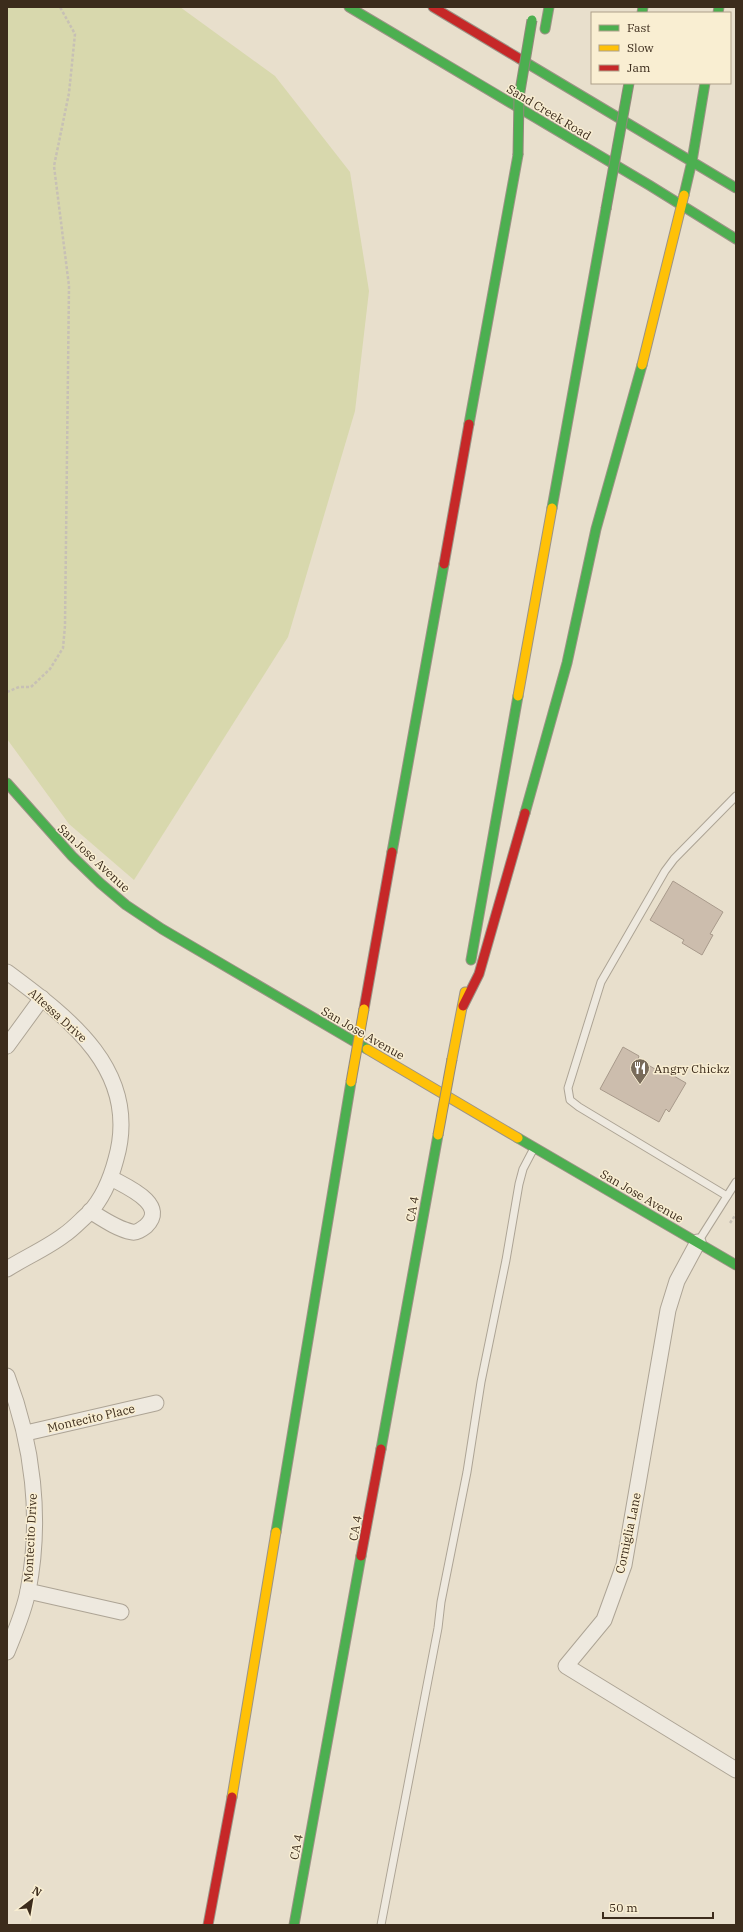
<svg xmlns="http://www.w3.org/2000/svg" width="743" height="1932" font-family="'IBM Plex Serif',serif">
  <style>
    .green { fill: #d8d8ad }
    .building { fill: #ccbdad; stroke: #a89a8b }
    .lines { fill: none; stroke-linecap: round; stroke-linejoin: round }
    .lane-casing { stroke: #ada495; stroke-width: 9 }
    .street-casing { stroke: #ada495; stroke-width: 17 }
    .fast-casing { stroke: #9c9386; stroke-width: 11 }
    .slow-casing { stroke: #9c9386; stroke-width: 11 }
    .jam-casing { stroke: #9c9386; stroke-width: 11 }
    .path { stroke: #c7c0b5; stroke-width: 2.5; stroke-dasharray: 3 2; stroke-linecap: butt }
    .lane { stroke: #eee9df; stroke-width: 7 }
    .street { stroke: #eee9df; stroke-width: 15 }
    .fast { stroke: #4caf50; stroke-width: 9 }
    .slow { stroke: #ffc107; stroke-width: 9 }
    .jam { stroke: #c62828; stroke-width: 9 }
    .fast-bridge-casing { stroke: #92897c; stroke-width: 11; stroke-linecap: butt }
    .slow-bridge-casing { stroke: #92897c; stroke-width: 11; stroke-linecap: butt }
    .fast-bridge { stroke: #4caf50; stroke-width: 9 }
    .slow-bridge { stroke: #ffc107; stroke-width: 9 }
    .labels { text-anchor: middle; dominant-baseline: central; stroke-width: 3; stroke-linejoin: round; paint-order: stroke }
    .street-label { font-size: 12px; fill: #3c2c1c; stroke: #f9eed2 }
    .poi-label { font-size: 12px; fill: #3c2c1c; stroke: #f9eed2; text-anchor: start }
  </style>
  <rect width="100%" height="100%" fill="#e8dfcc"/>
  <path class="green" d="M7,7H180L275,76L350,172L369,291L355,411L288,637L134,880L69,824L7,739Z"/>
  <g class="building">
    <path d="M673,881L723,912L710,934L713,935L702,955L682,943L684,940L650,920Z"/>
    <path d="M623,1047L639,1056L638,1059L660,1072L662,1069L686,1083L669,1112L666,1109L659,1122L600,1089Z"/>
  </g>
  <g class="lines">
    <defs>
      <g id="lane">
        <path d="M727,1196L579,1107L570,1100L568,1088L601,982L665,871L674,859L736,796"/>
        <path d="M698,1242L736,1182"/>
        <path d="M381,1925L438,1628L441,1602L467,1472L481,1382L506,1260L519,1184L523,1169L534,1148"/>
      </g>
      <g id="street">
        <path d="M7,972C69,1018 141,1071 116,1159C111,1178 103,1198 89,1213C81,1220 73,1229 64,1235C47,1248 26,1257 7,1269"/>
        <path d="M7,1046L42,998"/>
        <path d="M90,1211C103,1219 117,1229 132,1232C137,1233 142,1229 146,1226C169,1204 125,1186 111,1178"/>
        <path d="M698,1242L677,1281L668,1310L624,1565L604,1620L566,1666L736,1770"/>
        <path d="M7,1376C33,1444 42,1519 28,1591C24,1612 15,1632 7,1652"/>
        <path d="M26,1433L156,1403"/>
        <path d="M28,1591L121,1612"/>
      </g>
      <g id="fast">
        <path d="M349,7L649,185L736,239"/>
        <path d="M642,13L643,7"/>
        <path d="M718,13L719,7"/>
        <path d="M545,29L549,7"/>
        <path d="M520,59L736,188"/>
        <path d="M684,195L692,161L705,83"/>
        <path d="M469,424L518,155"/>
        <path d="M552,508L606,209"/>
        <path d="M7,783L72,856L100,883L126,905L162,929L367,1049"/>
        <path d="M525,813L567,663L596,529L642,365"/>
        <path d="M392,852L444,564"/>
        <path d="M471,960L518,696"/>
        <path d="M518,1138L736,1265"/>
        <path d="M381,1449L438,1135"/>
        <path d="M276,1532L351,1082"/>
        <path d="M294,1925L361,1556"/>
      </g>
      <g id="slow">
        <path d="M642,365L684,195"/>
        <path d="M518,696L552,508"/>
        <path d="M367,1049L518,1138"/>
        <path d="M452,1059L465,992"/>
        <path d="M232,1797L276,1532"/>
      </g>
      <g id="jam">
        <path d="M433,7L520,59"/>
        <path d="M444,564L469,424"/>
        <path d="M463,1006L479,974L525,813"/>
        <path d="M364,1009L392,852"/>
        <path d="M361,1556L381,1449"/>
        <path d="M208,1925L232,1797"/>
      </g>
    </defs>
    <use href="#lane" class="lane-casing"/>
    <use href="#street" class="street-casing"/>
    <use href="#fast" class="fast-casing"/>
    <use href="#slow" class="slow-casing"/>
    <use href="#jam" class="jam-casing"/>
    <g class="path">
      <path d="M7,692L19,687H31L50,669L63,648L65,626L69,286L54,166L69,93L75,34L60,7"/>
      <path d="M730,1223L736,1214"/>
    </g>
    <use href="#lane" class="lane"/>
    <use href="#street" class="street"/>
    <use href="#fast" class="fast"/>
    <use href="#slow" class="slow"/>
    <use href="#jam" class="jam"/>
    <defs>
      <g id="fast-bridge">
        <path d="M518,155L519,97L532,20"/>
        <path d="M606,209L629,83"/>
      </g>
      <g id="slow-bridge">
        <path d="M351,1082L364,1009"/>
        <path d="M438,1135L452,1059"/>
      </g>
    </defs>
    <use href="#fast-bridge" class="fast-bridge-casing"/>
    <use href="#slow-bridge" class="slow-bridge-casing"/>
    <use href="#fast-bridge" class="fast-bridge"/>
    <use href="#slow-bridge" class="slow-bridge"/>
  </g>
  <defs>
    <symbol id="restaurant-pin" viewBox="-11 -11 22 30"><path d="M0 17L-7.5 6A9.5 9.5 0 1 1 7.5 6Z" fill="#786b5a" stroke="#f9eed2"/><path d="M-5-6h1v4h1v-4h1v4h1v-4h1v5L-1.5 .5V6h-2V.5L-5-1ZM5-6V6H3V1.5H1.5Q1.5-4 5-6Z" fill="#fff"/></symbol>
  </defs>
  <g fill-rule="evenodd">
    <use href="#restaurant-pin" x="629" y="1057" width="22" height="30"/>
  </g>
  <g class="labels">
    <g class="street-label">
      <text transform="translate(549 112) rotate(31)">Sand Creek Road</text>
      <text transform="translate(94 858) rotate(43)">San Jose Avenue</text>
      <text transform="translate(58 1015) rotate(42)">Altessa Drive</text>
      <text transform="translate(363 1033) rotate(30)">San Jose Avenue</text>
      <text transform="translate(642 1196) rotate(30)">San Jose Avenue</text>
      <text transform="translate(412 1209) rotate(-80)">CA 4</text>
      <text transform="translate(91 1418) rotate(-13)">Montecito Place</text>
      <text transform="translate(355 1528) rotate(-80)">CA 4</text>
      <text transform="translate(628 1533) rotate(-78)">Corniglia Lane</text>
      <text transform="translate(30 1538) rotate(-87)">Montecito Drive</text>
      <text transform="translate(296 1847) rotate(-79)">CA 4</text>
    </g>
    <g class="poi-label">
      <text x="654" y="1068">Angry Chickz</text>
    </g>
  </g>
  <rect width="743" height="1932" fill="none" stroke="#3c2c1c" stroke-width="16"/>
  <rect x="591" y="12" width="140" height="72" fill="#f9eed2" stroke="#ada089"/>
  <rect x="599" y="25" width="20" height="6" fill="#4caf50" stroke="#ada089"/>
  <text x="627" y="32" font-size="12" fill="#3c2c1c">Fast</text>
  <rect x="599" y="45" width="20" height="6" fill="#ffc107" stroke="#ada089"/>
  <text x="627" y="52" font-size="12" fill="#3c2c1c">Slow</text>
  <rect x="599" y="65" width="20" height="6" fill="#c62828" stroke="#ada089"/>
  <text x="627" y="72" font-size="12" fill="#3c2c1c">Jam</text>
  <g transform="translate(32 1900) rotate(31)" stroke="#f9eed2" stroke-width="3" paint-order="stroke">
  <path d="M0-3L7 15L0 10L-7 15Z" fill="#3c2c1c"/>
  <text y="-6" font-size="11" font-weight="bold" text-anchor="middle" fill="#3c2c1c">N</text>
  </g>
  <path d="M603 1912v6h110v-6" fill="none" stroke="#3c2c1c" stroke-width="2"/>
  <text x="609" y="1912" font-size="12" fill="#3c2c1c" stroke="#f9eed2" stroke-width="3" paint-order="stroke">50 m</text>
</svg>
